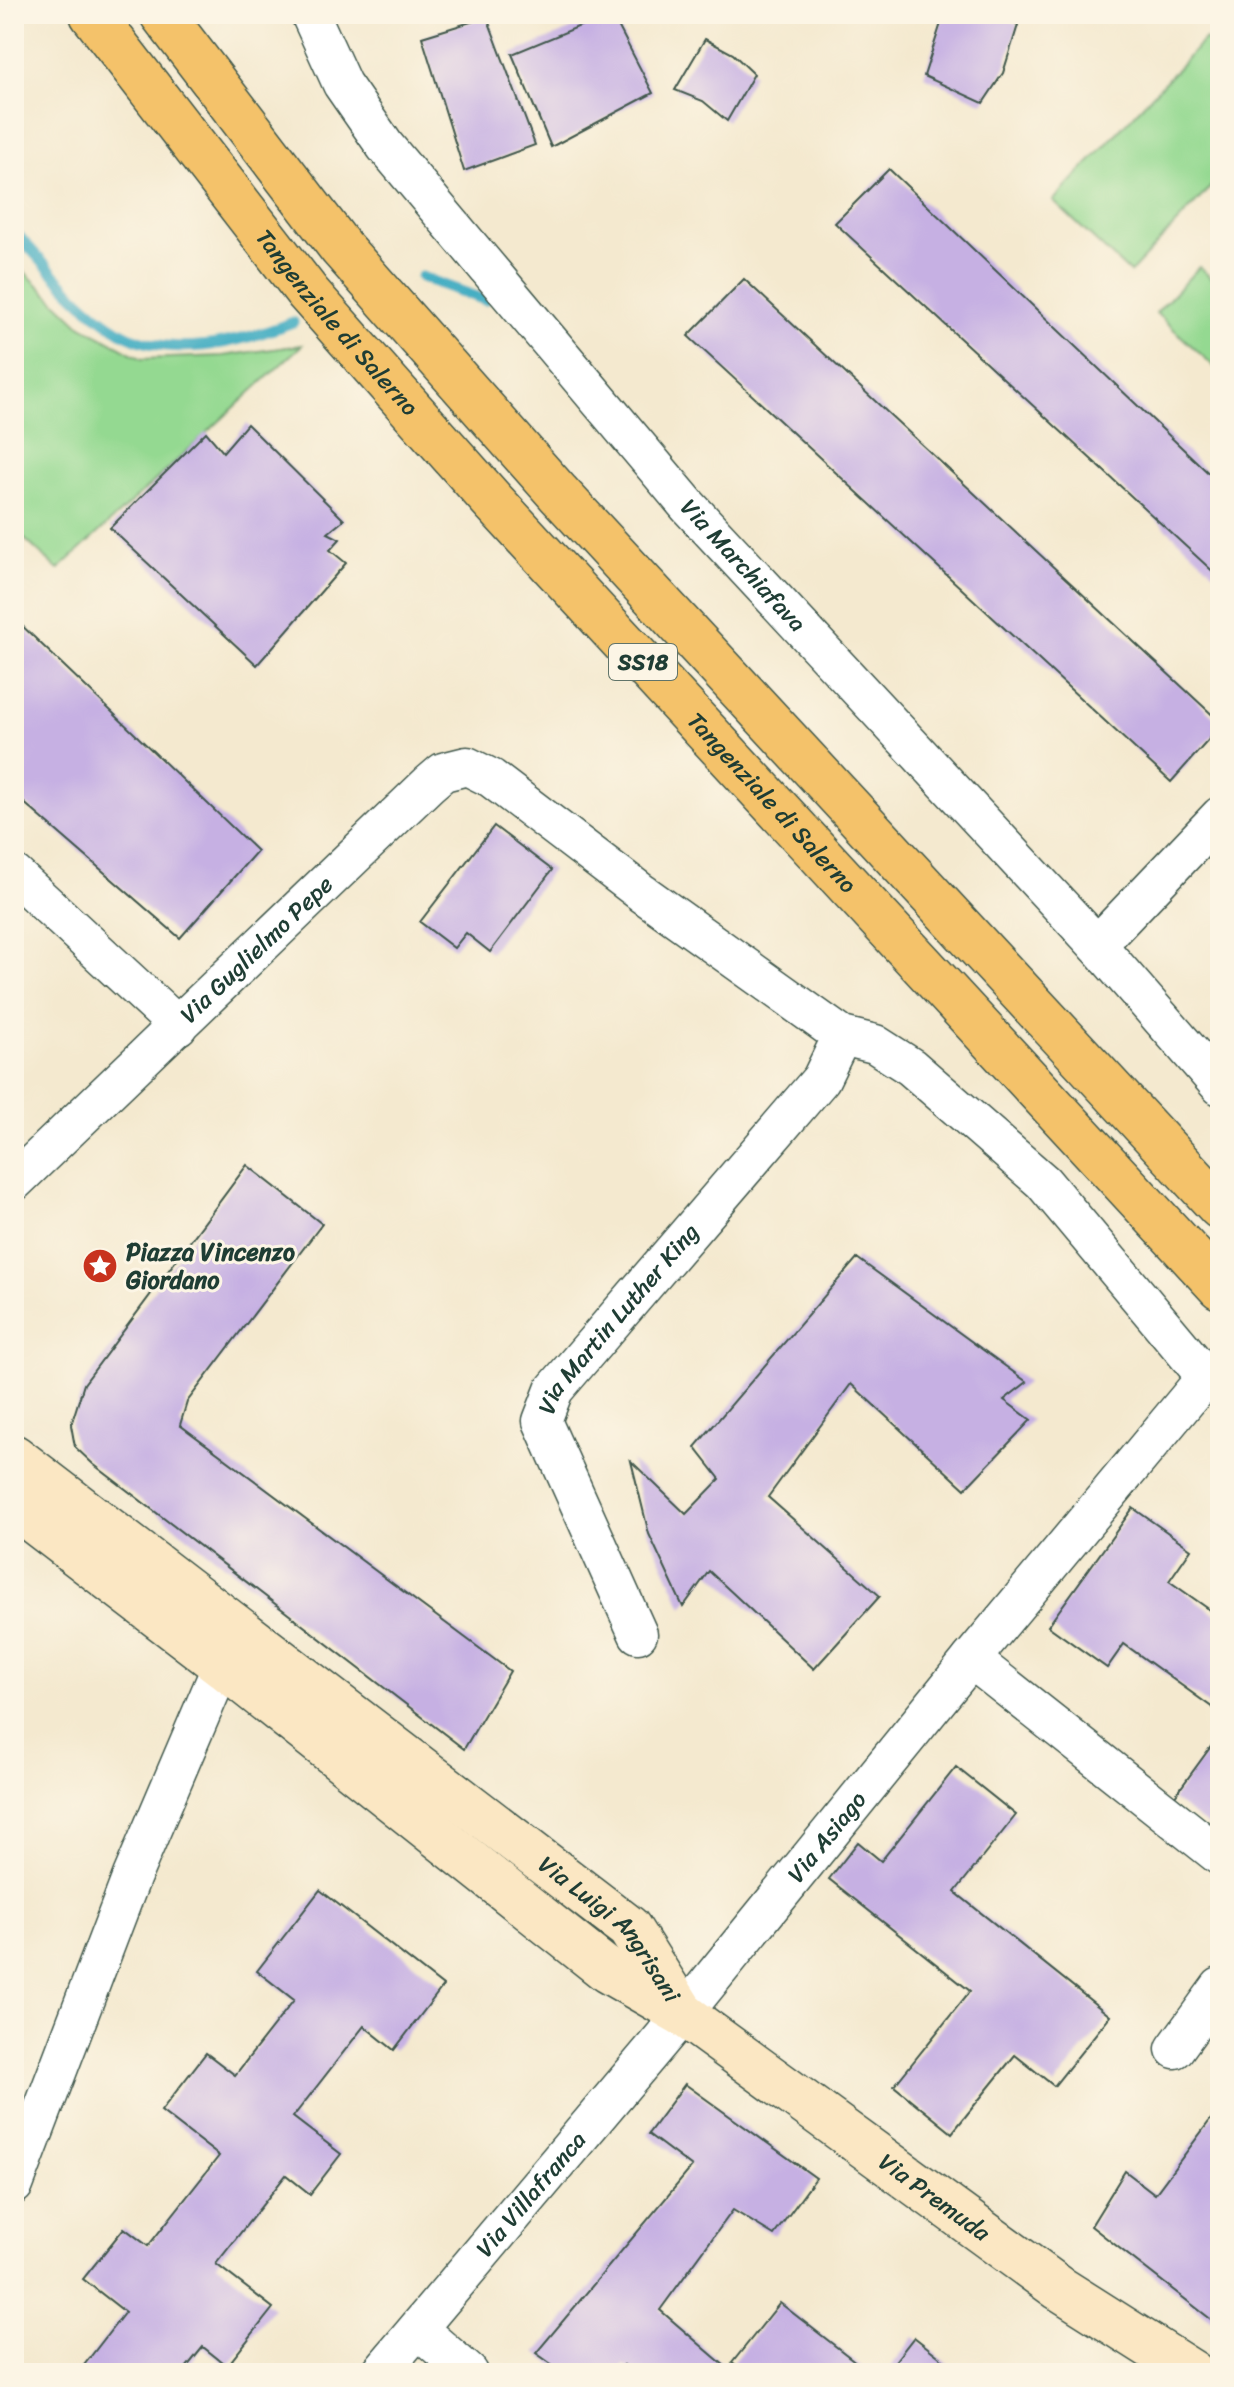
<svg xmlns="http://www.w3.org/2000/svg" width="1234" height="2387" font-family="Sriracha,sans-serif">
  <style>
    .green { fill: #94d991; stroke: #5a8b62; stroke-width: 2 }
    .lines { fill: none; stroke-linecap: round; stroke-linejoin: round }
    .stream { stroke: #44aec3; stroke-width: 11 }
    .building { fill: #c6b0e3 }
    .street-casing { stroke: #3f574b; stroke-width: 41 }
    .secondary-casing { stroke: #3f574b; stroke-width: 47 }
    .highway-casing { stroke: #3f574b; stroke-width: 47 }
    .street { stroke: #fff; stroke-width: 38 }
    .secondary { stroke: #fbe7c3; stroke-width: 44 }
    .highway { stroke: #f4c26a; stroke-width: 44 }
    .labels { text-anchor: middle; dominant-baseline: central; stroke-width: 6; stroke-linejoin: round; paint-order: stroke }
    .shield { fill: #fcf5e5; stroke: #617469; stroke-width: 2 }
    .shield-label { font-size: 22px; font-weight: bold; fill: #1f3d34 }
    .street-label { font-size: 24px; fill: #1f3d34; stroke: #fcf5e5 }
    .poi-label { font-size: 24px; font-weight: bold; fill: #1f3d34; stroke: #fcf5e5; text-anchor: start }
  </style>
  <rect width="100%" height="100%" fill="#fcf5e5"/>
  <filter id="ink" filterUnits="userSpaceOnUse"><feTurbulence type="fractalNoise" baseFrequency=".0125" numOctaves="2"/><feDisplacementMap in="SourceGraphic" scale="16" xChannelSelector="R" yChannelSelector="G"/><feConvolveMatrix kernelMatrix="1 2 1 2 8 2 1 2 1" color-interpolation-filters="sRGB"/></filter>
  <filter id="wash" filterUnits="userSpaceOnUse"><feTurbulence type="fractalNoise" baseFrequency=".006" numOctaves="4" result="noise"/><feDisplacementMap in="SourceGraphic" scale="32" xChannelSelector="R" yChannelSelector="G"/><feGaussianBlur stdDeviation="1.8" result="paint"/><feColorMatrix in="noise" values="0 0 0 0 0 0 0 0 0 0 0 0 0 0 0 0 0 1.4 0 .05"/><feComposite in="paint" operator="in"/></filter>
  <g filter="url(#wash)">
    <rect width="100%" height="100%" fill="#f4e9cf"/>
    <g class="green">
      <path d="M1205,39L1220,52V177L1130,273L1053,201Z"/>
      <path d="M14,262L80,325L142,359L223,356L302,345L58,570L14,529Z"/>
      <path d="M1199,267L1220,286V372L1156,313Z"/>
    </g>
    <g class="lines">
      <g class="stream">
        <path d="M14,231C47,266 79,307 121,332C172,361 242,342 293,322"/>
        <path d="M421,277L485,300"/>
      </g>
    </g>
    <g id="blocks">
      <g class="building">
        <path d="M609,14H612L653,93L551,147L512,54Z"/>
        <path d="M944,14H999L1018,25L1003,73L983,103L924,76Z"/>
        <path d="M487,17L535,145L464,171L422,37Z"/>
        <path d="M705,39L733,54L754,74L727,121L703,101L675,90Z"/>
        <path d="M889,169L1220,484V578L835,223Z"/>
        <path d="M744,279L1220,722V727L1171,782L688,336Z"/>
        <path d="M247,424L344,520L328,533L340,539L330,550L346,563L257,665L110,528L206,432L223,452Z"/>
        <path d="M14,618L257,851L180,938L14,794Z"/>
        <path d="M494,826L552,870L490,952L466,933L454,948L420,922Z"/>
        <path d="M247,1165L322,1224L187,1402L180,1425L510,1671L464,1749L93,1464L75,1447L71,1425L84,1384Z"/>
        <path d="M857,1258L1027,1382L1004,1400L1031,1420L965,1489L851,1384L768,1497L880,1596L814,1669L709,1571L683,1607L649,1534L631,1461L686,1514L720,1479L695,1447Z"/>
        <path d="M1133,1508L1191,1549L1169,1581L1220,1617V1713L1124,1644L1107,1668L1048,1626Z"/>
        <path d="M1220,1734V1834L1172,1800Z"/>
        <path d="M956,1767L1016,1815L955,1892L1110,2016L1054,2086L1015,2055L952,2133L894,2086L970,1991L829,1879L858,1842L881,1861Z"/>
        <path d="M320,1890L443,1986L394,2050L364,2026L293,2117L341,2154L310,2194L286,2175L216,2264L273,2308L227,2366L203,2347L182,2373H78L125,2312L83,2279L124,2228L148,2246L219,2156L161,2111L206,2053L235,2075L294,2000L257,1971Z"/>
        <path d="M685,2084L816,2178L774,2235L733,2210L660,2310L733,2373H634L624,2365L618,2373H564L536,2353L692,2167L648,2134Z"/>
        <path d="M1220,2107V2228L1214,2235L1220,2239V2319L1217,2324L1091,2226L1125,2171L1155,2194Z"/>
        <path d="M780,2303L870,2373H746L732,2363Z"/>
        <path d="M914,2337L960,2373H886Z"/>
      </g>
    </g>
  </g>
  <g filter="url(#ink)">
    <use href="#blocks" fill-opacity="0" stroke="#3f574b" stroke-width="2"/>
    <g class="lines">
      <defs>
        <g id="street">
          <path id="s1" d="M310,14L342,84L385,146L688,506L1097,945L1220,1086"/>
          <path d="M14,874L178,1026"/>
          <path d="M1097,945L1220,816"/>
          <path id="s2" d="M14,1182L429,784L443,772L467,766L491,778L642,893L842,1036L875,1044L911,1067L1043,1182L1206,1377L1220,1388"/>
          <path id="s3" d="M638,1634L542,1421L554,1390L821,1079L842,1036"/>
          <path d="M971,1659L1220,1856"/>
          <path d="M1175,2049L1220,1987"/>
          <path d="M14,2185L132,1876L222,1665"/>
          <path d="M418,2329L469,2373"/>
          <path id="s4" d="M380,2373L683,2014L971,1659L1206,1377"/>
        </g>
        <g id="secondary">
          <path id="s5" d="M14,1457L629,1928L680,2009"/>
          <path id="s6" d="M14,1506L222,1665L608,1971L683,2014L1059,2288L1193,2373"/>
        </g>
        <g id="highway">
          <path id="s7" d="M92,14L308,293L490,498L1220,1287"/>
          <path d="M162,14L341,248L558,493L1220,1207"/>
        </g>
      </defs>
      <use href="#street" class="street-casing"/>
      <use href="#secondary" class="secondary-casing"/>
      <use href="#highway" class="highway-casing"/>
      <use href="#street" class="street"/>
      <use href="#secondary" class="secondary"/>
      <use href="#highway" class="highway"/>
    </g>
  </g>
  <defs>
    <symbol id="sight-disc" viewBox="-11 -11 22 22"><circle r="9.5" fill="#c8321e" stroke="#fcf5e5"/><path d="M0-6L1.8-2.2L6-1.7L2.9 1.2L3.7 5.4L0 3.3L-3.7 5.4L-2.9 1.2L-6-1.7L-1.8-2.2Z" fill="#fff"/></symbol>
  </defs>
  <g fill-rule="evenodd">
    <use href="#sight-disc" x="80" y="1246" width="40" height="40"/>
  </g>
  <g class="labels">
    <rect class="shield" x="609" y="644" width="68" height="36" rx="6"/>
    <g class="shield-label">
      <text x="643" y="662">SS18</text>
    </g>
    <g class="street-label">
      <text stroke="none"><textPath href="#s7" startOffset="394">Tangenziale di Salerno</textPath></text>
      <text stroke="none"><textPath href="#s1" startOffset="704">Via Marchiafava</textPath></text>
      <text stroke="none"><textPath href="#s7" startOffset="1042">Tangenziale di Salerno</textPath></text>
      <text stroke="none"><textPath href="#s2" startOffset="336">Via Guglielmo Pepe</textPath></text>
      <text stroke="none"><textPath href="#s3" startOffset="362">Via Martin Luther King</textPath></text>
      <text stroke="none"><textPath href="#s4" startOffset="698">Via Asiago</textPath></text>
      <text stroke="none"><textPath href="#s5" startOffset="762">Via Luigi Angrisani</textPath></text>
      <text stroke="none"><textPath href="#s4" startOffset="234">Via Villafranca</textPath></text>
      <text stroke="none"><textPath href="#s6" startOffset="1152">Via Premuda</textPath></text>
    </g>
    <g class="poi-label">
      <text x="126" y="1252">Piazza Vincenzo<tspan x="126" dy="28">Giordano</tspan></text>
    </g>
  </g>
  <rect width="1234" height="2387" fill="none" stroke="#fcf5e5" stroke-width="48"/>
</svg>
